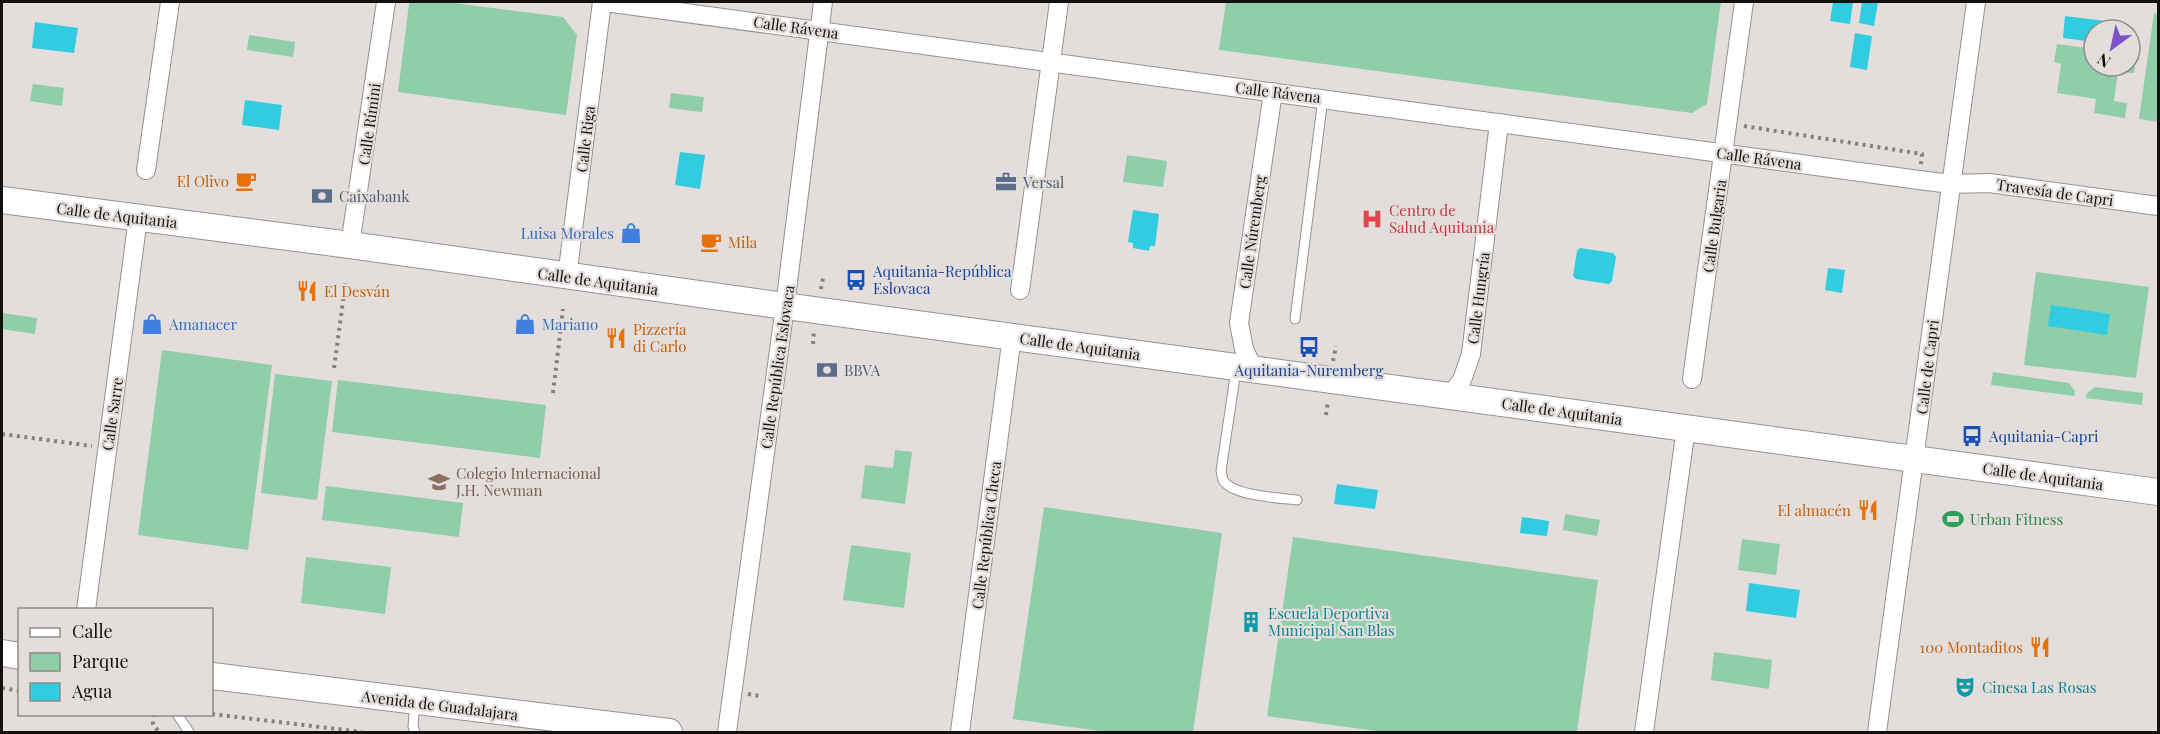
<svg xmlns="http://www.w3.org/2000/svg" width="2160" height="734" font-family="'Playfair Display',serif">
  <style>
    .green { fill: #8fcea8 }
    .water { fill: #31ccdf }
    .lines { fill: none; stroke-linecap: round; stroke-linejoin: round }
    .lane-casing { stroke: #95918e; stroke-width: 11 }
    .street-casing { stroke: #95918e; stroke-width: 20 }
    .secondary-casing { stroke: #95918e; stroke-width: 28 }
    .path { stroke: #83807e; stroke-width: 4; stroke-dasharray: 3 4.5; stroke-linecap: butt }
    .lane { stroke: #fff; stroke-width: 9 }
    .street { stroke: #fff; stroke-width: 18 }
    .secondary { stroke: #fff; stroke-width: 26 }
    .labels { text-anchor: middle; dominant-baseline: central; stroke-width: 4.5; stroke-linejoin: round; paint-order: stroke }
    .street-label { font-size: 15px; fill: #121110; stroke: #e3dedb }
    .food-label { font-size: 15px; fill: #c56008; stroke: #e3dedb; text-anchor: end }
    .service-label { font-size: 15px; fill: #4e5e75; stroke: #e3dedb; text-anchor: start }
    .health-label { font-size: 15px; fill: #be3a42; stroke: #e3dedb; text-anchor: start }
    .shop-label { font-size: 15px; fill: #366cbe; stroke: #e3dedb; text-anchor: start }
    .transit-label { font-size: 15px; fill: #164399; stroke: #e3dedb; text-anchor: start }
    .education-label { font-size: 15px; fill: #785e54; stroke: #e3dedb; text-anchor: start }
    .leisure-label { font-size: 15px; fill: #27864d; stroke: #e3dedb; text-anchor: start }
    .culture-label { font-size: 15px; fill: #0d838f; stroke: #e3dedb; text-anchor: start }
  </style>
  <rect width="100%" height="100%" fill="#e3dedb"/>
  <g class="green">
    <path d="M412,2H447L563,17L577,35L566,115L398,92L409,4Z"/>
    <path d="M1226,2H1721L1707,104L1692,113L1219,50Z"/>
    <path d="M2154,13L2158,14V122L2139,119Z"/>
    <path d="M249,35L295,42L293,57L247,50Z"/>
    <path d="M2057,44L2094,49V66H2130V58L2136,59L2134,73L2118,72L2114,101L2127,103L2125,118L2094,113L2096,99L2057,93L2061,64L2054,62Z"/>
    <path d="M33,84L64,88L62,106L30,101Z"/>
    <path d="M671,93L704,97L702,112L669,108Z"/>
    <path d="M1127,155L1167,161L1163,187L1123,182Z"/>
    <path d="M2036,272L2149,287L2136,378L2024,365Z"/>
    <path d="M2,313L37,318L35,334L2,329Z"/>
    <path d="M162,350L272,365L248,550L138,535Z"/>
    <path d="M1993,372L2069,383L2075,391L2074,396L1991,385Z"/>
    <path d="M275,374L332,381L317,500L261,493Z"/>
    <path d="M338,380L546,405L540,458L332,432Z"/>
    <path d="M2095,387L2143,393L2142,405L2086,398L2087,393Z"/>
    <path d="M895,450L912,452L905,504L861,498L865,465L893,468Z"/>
    <path d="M326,486L463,503L459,537L322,520Z"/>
    <path d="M1044,507L1222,533L1193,732H1107L1013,719Z"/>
    <path d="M1565,514L1600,520L1597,536L1563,530Z"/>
    <path d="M1293,537L1598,580L1577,732H1383L1267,716Z"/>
    <path d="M1742,539L1780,544L1776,575L1738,570Z"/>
    <path d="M851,545L911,553L904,608L843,600Z"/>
    <path d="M306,557L391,567L385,614L301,603Z"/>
    <path d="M1714,652L1772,660L1769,689L1711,680Z"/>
  </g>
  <g class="water">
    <path d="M1833,2H1853L1850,24L1830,21Z"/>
    <path d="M1862,2H1878L1874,26L1859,23Z"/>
    <path d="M2065,16L2113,22L2112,30H2094V42L2063,38Z"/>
    <path d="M35,22L78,28L74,53L32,48Z"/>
    <path d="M1855,33L1872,36L1867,70L1850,67Z"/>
    <path d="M245,100L282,105L279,130L242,125Z"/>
    <path d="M680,152L705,155L700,189L675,185Z"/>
    <path d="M1133,210L1159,214L1155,246H1150L1149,251L1133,248V243L1128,242Z"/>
    <path d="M1580,248L1613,253L1616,257L1612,281L1609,284L1576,279L1573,276L1577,251Z"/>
    <path d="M1828,268L1845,270L1842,293L1825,290Z"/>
    <path d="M2051,305L2110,314L2107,335L2048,326Z"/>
    <path d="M1337,484L1378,490L1375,509L1334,504Z"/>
    <path d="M1522,517L1549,521L1547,536L1520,533Z"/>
    <path d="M1749,583L1800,590L1796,618L1746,611Z"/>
  </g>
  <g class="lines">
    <defs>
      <g id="lane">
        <path d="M1295,319L1323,98"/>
        <path d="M1236,370L1221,471C1222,474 1222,477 1223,480C1232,496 1280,498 1297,500"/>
        <path d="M177,714L189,732"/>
        <path d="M415,732L413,726L415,702"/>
      </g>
      <g id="street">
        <path d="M605,2L1919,180L1951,184L1989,183L2158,206"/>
        <path d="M146,170L170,2"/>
        <path d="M350,245L386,2"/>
        <path d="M567,277L602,2"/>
        <path d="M1020,290L1059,2"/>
        <path d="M1254,370L1244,349L1239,323L1273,92"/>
        <path d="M1692,379L1744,2"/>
        <path d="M1450,396L1462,380L1471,354L1499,123"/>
        <path d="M86,610L138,218"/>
        <path d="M727,732L785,306L823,2"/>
        <path d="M960,732L1012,336"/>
        <path d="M1644,732L1686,428"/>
        <path d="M1877,732L1976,2"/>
      </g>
      <g id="secondary">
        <path d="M2,200L350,245L785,306L2158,492"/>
        <path d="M2,653L20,656"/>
        <path d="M212,676L669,732"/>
      </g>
    </defs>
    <use href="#lane" class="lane-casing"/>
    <use href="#street" class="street-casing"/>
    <use href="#secondary" class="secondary-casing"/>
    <g class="path">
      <path d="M1744,126L1922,154L1921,164"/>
      <path d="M821,289L823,278"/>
      <path d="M813,344L814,331"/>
      <path d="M1333,361L1336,346"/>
      <path d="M334,368L346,279"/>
      <path d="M553,393L563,309"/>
      <path d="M1326,415L1328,401"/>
      <path d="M2,434L92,446"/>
      <path d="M2,688L20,691"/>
      <path d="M748,694L760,696"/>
      <path d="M154,714L153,724L159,732"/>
      <path d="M212,714L362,732"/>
    </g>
    <use href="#lane" class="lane"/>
    <use href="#street" class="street"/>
    <use href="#secondary" class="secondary"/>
  </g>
  <defs>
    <symbol id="cafe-bare" viewBox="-9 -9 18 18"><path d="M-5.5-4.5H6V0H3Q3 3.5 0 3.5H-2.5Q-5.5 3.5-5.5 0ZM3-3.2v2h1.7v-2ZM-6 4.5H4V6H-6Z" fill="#e8710a" stroke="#e3dedb" stroke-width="2.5" paint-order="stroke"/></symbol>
    <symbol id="office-bare" viewBox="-9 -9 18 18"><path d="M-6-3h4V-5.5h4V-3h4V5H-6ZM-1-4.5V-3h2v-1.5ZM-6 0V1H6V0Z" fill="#5c6f8a" stroke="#e3dedb" stroke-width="2.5" paint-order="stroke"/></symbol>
    <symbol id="bank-bare" viewBox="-9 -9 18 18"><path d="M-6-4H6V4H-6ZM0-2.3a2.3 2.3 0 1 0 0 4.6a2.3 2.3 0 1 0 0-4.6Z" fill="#5c6f8a" stroke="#e3dedb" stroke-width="2.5" paint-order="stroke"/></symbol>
    <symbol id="hospital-bare" viewBox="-9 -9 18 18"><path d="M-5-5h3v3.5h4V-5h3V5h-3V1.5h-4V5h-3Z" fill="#e0444e" stroke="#e3dedb" stroke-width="2.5" paint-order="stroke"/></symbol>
    <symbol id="shop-bare" viewBox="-9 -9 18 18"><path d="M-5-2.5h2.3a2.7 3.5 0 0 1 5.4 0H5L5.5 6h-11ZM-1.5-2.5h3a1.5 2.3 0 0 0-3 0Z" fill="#3f7fe0" stroke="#e3dedb" stroke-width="2.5" paint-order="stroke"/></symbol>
    <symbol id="bus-bare" viewBox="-9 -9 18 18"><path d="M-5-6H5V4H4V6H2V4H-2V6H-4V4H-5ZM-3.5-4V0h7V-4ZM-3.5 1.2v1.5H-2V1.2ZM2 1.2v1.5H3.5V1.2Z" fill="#1a4fb4" stroke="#e3dedb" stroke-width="2.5" paint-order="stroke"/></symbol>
    <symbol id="restaurant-bare" viewBox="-9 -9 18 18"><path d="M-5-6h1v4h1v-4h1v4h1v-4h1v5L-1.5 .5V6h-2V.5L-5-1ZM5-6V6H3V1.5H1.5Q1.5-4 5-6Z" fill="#e8710a" stroke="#e3dedb" stroke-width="2.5" paint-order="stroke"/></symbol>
    <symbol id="school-bare" viewBox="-9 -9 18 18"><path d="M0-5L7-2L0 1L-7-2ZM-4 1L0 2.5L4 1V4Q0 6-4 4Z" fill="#8d6e63" stroke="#e3dedb" stroke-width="2.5" paint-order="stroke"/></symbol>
    <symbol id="stadium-bare" viewBox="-9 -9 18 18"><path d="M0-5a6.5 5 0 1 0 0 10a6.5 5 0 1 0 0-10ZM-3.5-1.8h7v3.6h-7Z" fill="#2e9e5b" stroke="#e3dedb" stroke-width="2.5" paint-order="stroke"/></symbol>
    <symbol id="building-bare" viewBox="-9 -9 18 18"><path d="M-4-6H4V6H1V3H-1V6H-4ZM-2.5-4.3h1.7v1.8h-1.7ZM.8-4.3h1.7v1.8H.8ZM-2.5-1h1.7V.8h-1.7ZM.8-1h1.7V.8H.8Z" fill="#0f9aa8" stroke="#e3dedb" stroke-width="2.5" paint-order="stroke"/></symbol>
    <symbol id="theatre-bare" viewBox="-9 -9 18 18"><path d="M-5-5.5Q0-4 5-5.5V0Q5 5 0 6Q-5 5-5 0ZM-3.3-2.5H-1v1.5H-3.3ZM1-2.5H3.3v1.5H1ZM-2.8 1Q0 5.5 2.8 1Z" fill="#0f9aa8" stroke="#e3dedb" stroke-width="2.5" paint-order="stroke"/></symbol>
  </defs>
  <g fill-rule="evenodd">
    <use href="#cafe-bare" x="231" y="166" width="30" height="30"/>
    <use href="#office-bare" x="991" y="167" width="30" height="30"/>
    <use href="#bank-bare" x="307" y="181" width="30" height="30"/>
    <use href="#hospital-bare" x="1357" y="204" width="30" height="30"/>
    <use href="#shop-bare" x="616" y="218" width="30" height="30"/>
    <use href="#cafe-bare" x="696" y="227" width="30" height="30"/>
    <use href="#bus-bare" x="841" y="265" width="30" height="30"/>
    <use href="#restaurant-bare" x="292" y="276" width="30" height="30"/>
    <use href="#shop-bare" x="137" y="309" width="30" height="30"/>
    <use href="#shop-bare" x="510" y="309" width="30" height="30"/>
    <use href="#restaurant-bare" x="601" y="323" width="30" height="30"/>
    <use href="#bus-bare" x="1294" y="332" width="30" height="30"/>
    <use href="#bank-bare" x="812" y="355" width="30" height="30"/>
    <use href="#bus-bare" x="1957" y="421" width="30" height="30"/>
    <use href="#school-bare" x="424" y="467" width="30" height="30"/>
    <use href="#restaurant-bare" x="1853" y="495" width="30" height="30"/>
    <use href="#stadium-bare" x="1938" y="504" width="30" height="30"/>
    <use href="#building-bare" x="1236" y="607" width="30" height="30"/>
    <use href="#restaurant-bare" x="2025" y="632" width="30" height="30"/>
    <use href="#theatre-bare" x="1950" y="672" width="30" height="30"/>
  </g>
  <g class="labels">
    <g class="street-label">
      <text transform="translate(796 27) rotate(8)">Calle Rávena</text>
      <text transform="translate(1278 92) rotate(7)">Calle Rávena</text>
      <text transform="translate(369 124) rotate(-82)">Calle Rímini</text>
      <text transform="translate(585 139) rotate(-83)">Calle Riga</text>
      <text transform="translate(1759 158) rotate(8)">Calle Rávena</text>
      <text transform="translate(2055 192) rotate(8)">Travesía de Capri</text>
      <text transform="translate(117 215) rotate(7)">Calle de Aquitania</text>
      <text transform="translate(1714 226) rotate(-82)">Calle Bulgaria</text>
      <text transform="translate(1252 232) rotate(-82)">Calle Núremberg</text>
      <text transform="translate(598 281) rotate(8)">Calle de Aquitania</text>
      <text transform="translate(1478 298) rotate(-83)">Calle Hungría</text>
      <text transform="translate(1080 346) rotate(8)">Calle de Aquitania</text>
      <text transform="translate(777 367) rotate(-82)">Calle República Eslovaca</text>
      <text transform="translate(1927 367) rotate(-83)">Calle de Capri</text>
      <text transform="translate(1562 411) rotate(8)">Calle de Aquitania</text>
      <text transform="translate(112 414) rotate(-82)">Calle Sarre</text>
      <text transform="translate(2043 476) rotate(8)">Calle de Aquitania</text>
      <text transform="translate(986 535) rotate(-83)">Calle República Checa</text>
      <text transform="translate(440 705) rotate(7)">Avenida de Guadalajara</text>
    </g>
    <g class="food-label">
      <text x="229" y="181">El Olivo</text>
      <text x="728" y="242" text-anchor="start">Mila</text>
      <text x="324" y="291" text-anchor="start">El Desván</text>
      <text x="633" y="329" text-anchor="start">Pizzería<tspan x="633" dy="17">di Carlo</tspan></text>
      <text x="1851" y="510">El almacén</text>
      <text x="2023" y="647">100 Montaditos</text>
    </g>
    <g class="service-label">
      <text x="1023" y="182">Versal</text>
      <text x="339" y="196">Caixabank</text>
      <text x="844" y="370">BBVA</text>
    </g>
    <g class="health-label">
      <text x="1389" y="210">Centro de<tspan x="1389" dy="17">Salud Aquitania</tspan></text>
    </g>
    <g class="shop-label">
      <text x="614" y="233" text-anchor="end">Luisa Morales</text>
      <text x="169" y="324">Amanacer</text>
      <text x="542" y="324">Mariano</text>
    </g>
    <g class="transit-label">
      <text x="873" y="271">Aquitania-República<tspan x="873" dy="17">Eslovaca</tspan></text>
      <text x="1309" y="370" text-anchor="middle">Aquitania-Nuremberg</text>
      <text x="1989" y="436">Aquitania-Capri</text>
    </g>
    <g class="education-label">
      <text x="456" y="473">Colegio Internacional<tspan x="456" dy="17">J.H. Newman</tspan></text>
    </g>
    <g class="leisure-label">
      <text x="1970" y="519">Urban Fitness</text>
    </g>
    <g class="culture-label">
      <text x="1268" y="613">Escuela Deportiva<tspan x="1268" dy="17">Municipal San Blas</tspan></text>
      <text x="1982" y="687">Cinesa Las Rosas</text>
    </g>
  </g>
  <rect width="2160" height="734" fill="none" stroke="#121110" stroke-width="6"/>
  <rect x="18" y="608" width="195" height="108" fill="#e3dedb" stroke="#8f8c8a" stroke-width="1.5"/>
  <rect x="30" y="628" width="30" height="9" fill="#ffffff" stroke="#8f8c8a" stroke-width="1.5"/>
  <text x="72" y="638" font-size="18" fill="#121110">Calle</text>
  <rect x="30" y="653" width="30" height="18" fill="#8fcea8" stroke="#8f8c8a" stroke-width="1.5"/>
  <text x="72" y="668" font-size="18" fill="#121110">Parque</text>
  <rect x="30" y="683" width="30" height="18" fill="#31ccdf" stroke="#8f8c8a" stroke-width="1.5"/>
  <text x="72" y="698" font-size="18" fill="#121110">Agua</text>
  <g transform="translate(2112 48) rotate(213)"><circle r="28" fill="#e3dedb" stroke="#8f8c8a" stroke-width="1.5"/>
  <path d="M0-4.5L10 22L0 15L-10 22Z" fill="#7e51ca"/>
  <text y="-9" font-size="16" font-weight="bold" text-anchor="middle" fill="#121110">N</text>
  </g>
</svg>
